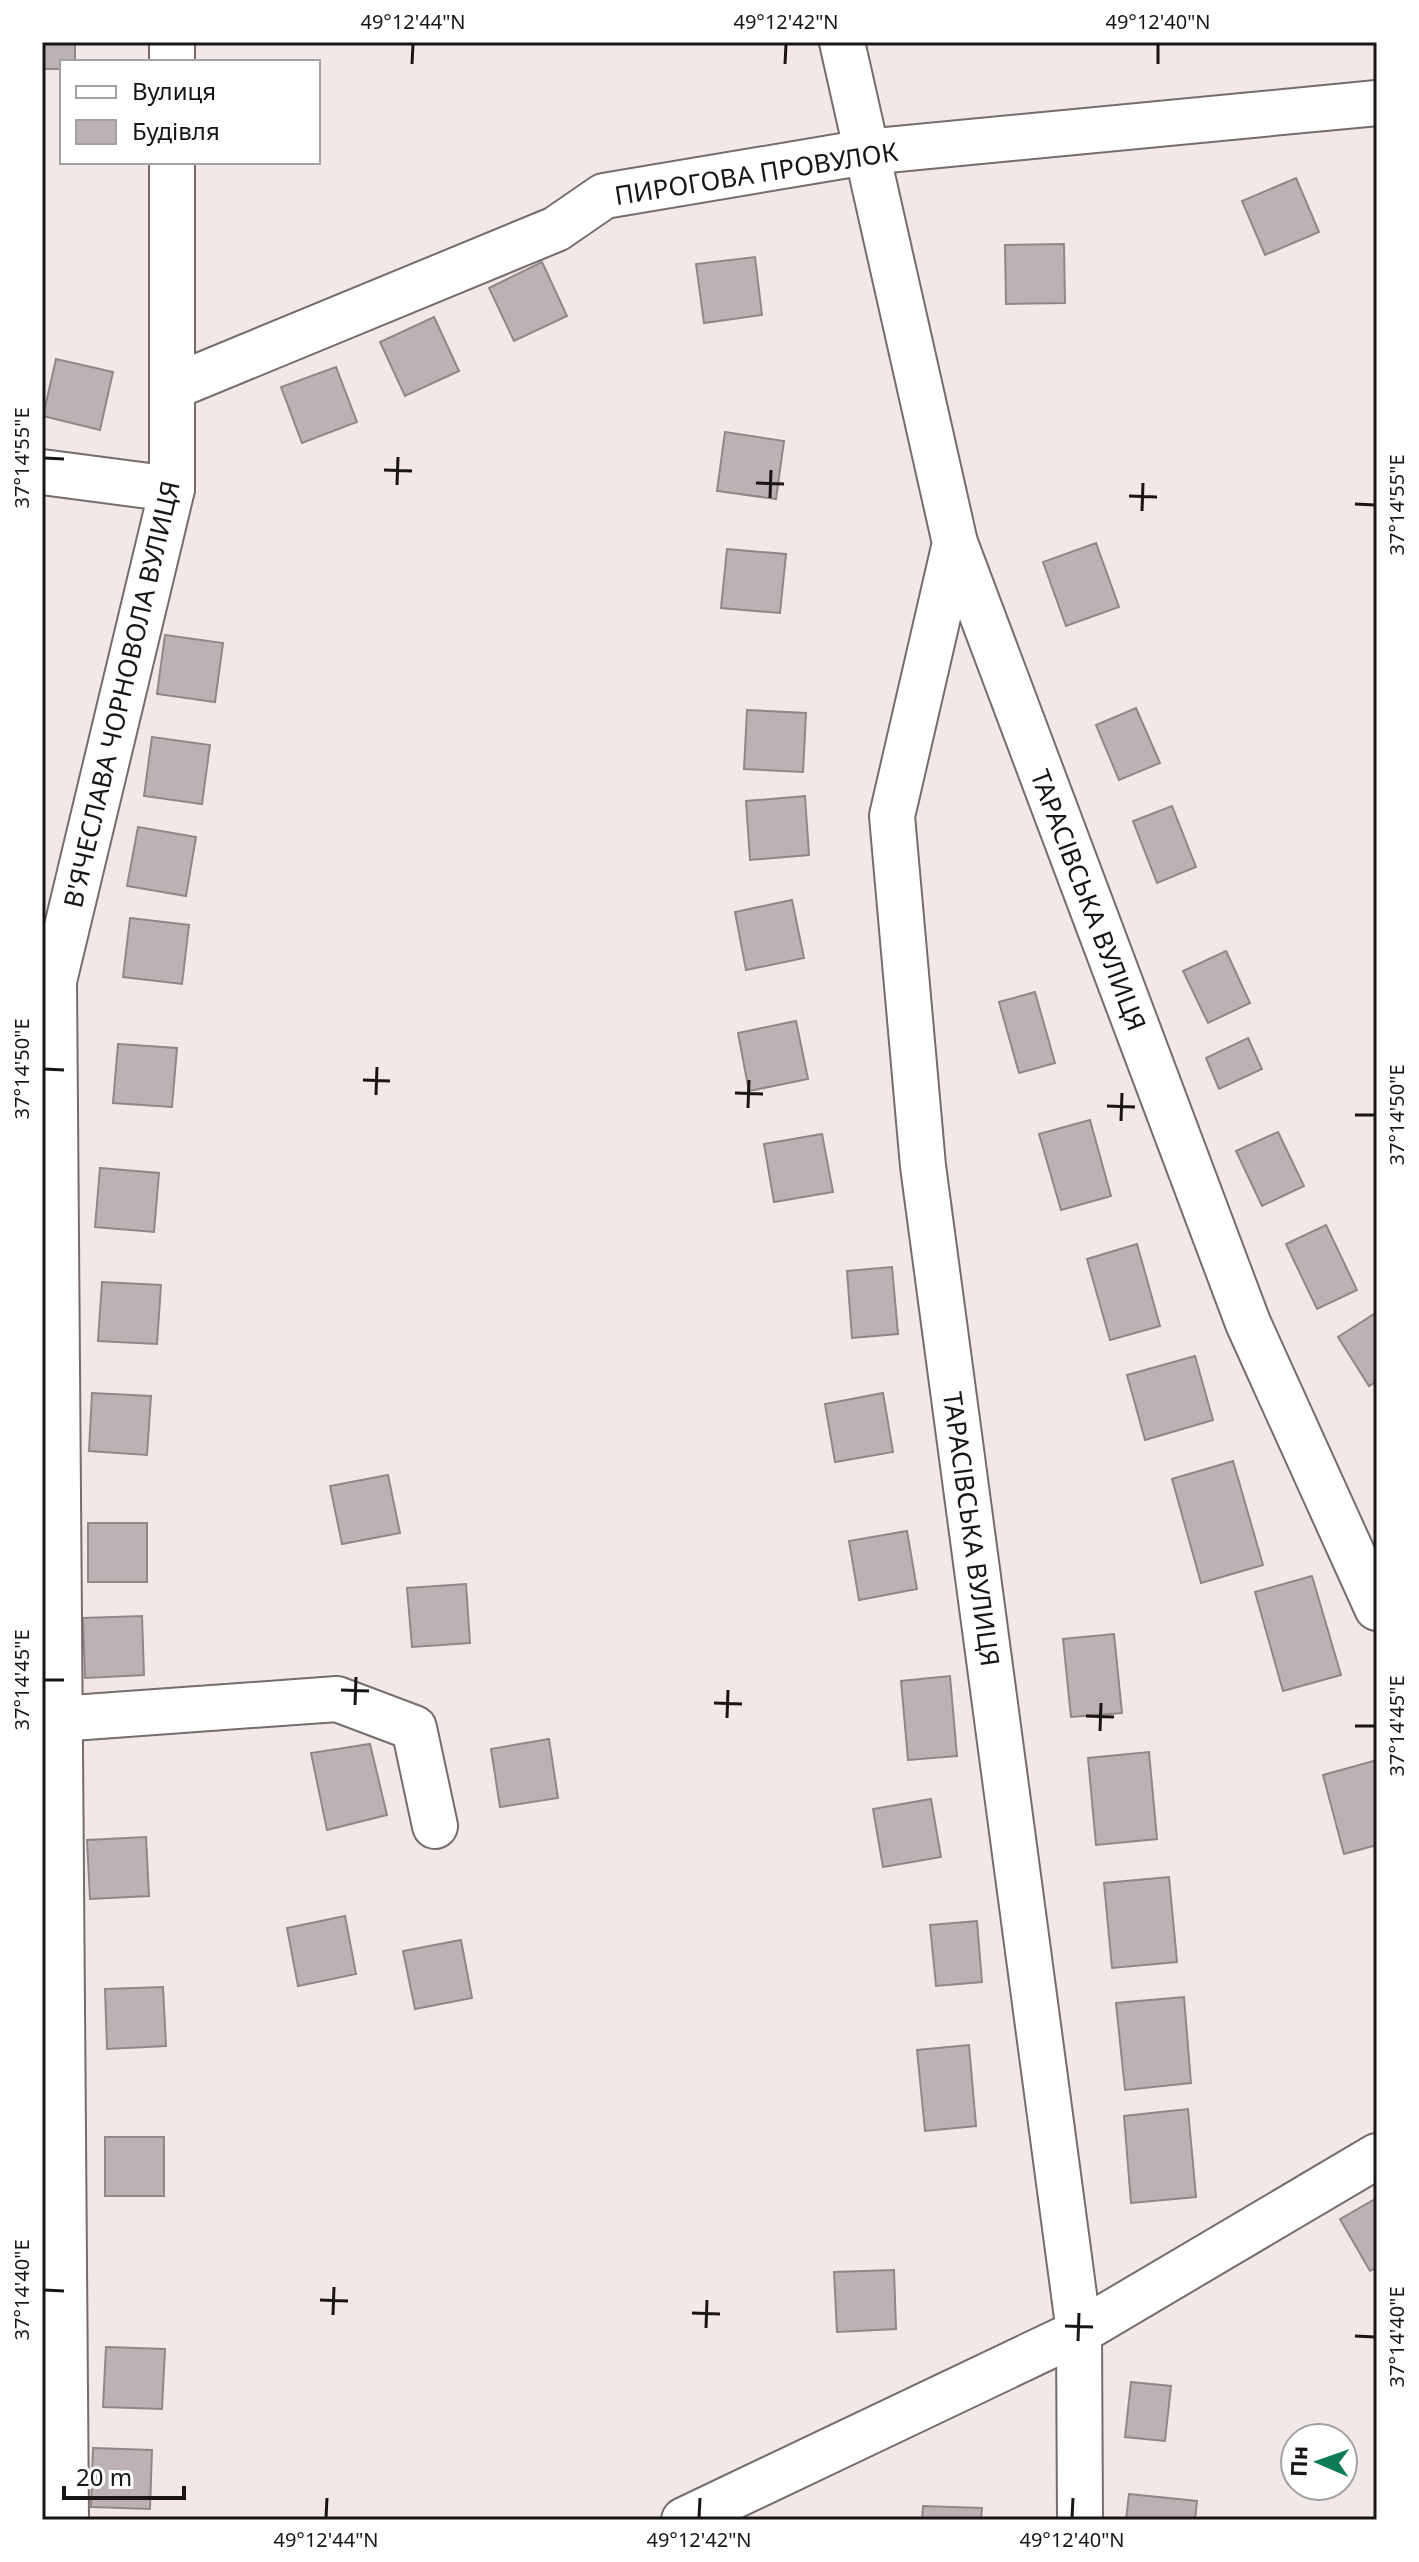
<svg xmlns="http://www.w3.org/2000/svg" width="1419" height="2562" font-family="'Noto Sans',sans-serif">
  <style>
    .building { fill: #bdb2b3; stroke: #918788; stroke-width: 2 }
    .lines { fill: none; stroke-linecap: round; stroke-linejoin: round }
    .minor-casing { stroke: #766c6c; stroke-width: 48 }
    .minor { stroke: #fff; stroke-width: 44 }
    .ticks { fill: none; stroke: #191515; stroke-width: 3 }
    .labels { text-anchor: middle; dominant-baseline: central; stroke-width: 8; stroke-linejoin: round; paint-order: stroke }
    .street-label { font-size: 26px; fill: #191515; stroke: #fff }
    .neatline { fill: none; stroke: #191515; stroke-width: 3 }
    .ticks-label { font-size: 20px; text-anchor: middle; fill: #191515 }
  </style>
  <rect width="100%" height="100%" fill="#f3e8e8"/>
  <g class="building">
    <path d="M42,42H75V62H62V69H42Z"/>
    <path d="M1296,178L1319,232L1265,255L1242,201Z"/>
    <path d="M1064,244L1065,303L1006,304L1005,245Z"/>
    <path d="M755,257L762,315L704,323L696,264Z"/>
    <path d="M542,262L567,316L514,341L489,288Z"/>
    <path d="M434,317L459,371L405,396L380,342Z"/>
    <path d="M56,359L113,372L100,430L43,416Z"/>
    <path d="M336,367L357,422L302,443L281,387Z"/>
    <path d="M725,432L784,441L776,499L717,491Z"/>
    <path d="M1096,543L1119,607L1066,626L1043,562Z"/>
    <path d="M727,549L786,554L780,613L721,608Z"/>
    <path d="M165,635L223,643L215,702L157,694Z"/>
    <path d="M1136,708L1160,763L1119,780L1096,725Z"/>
    <path d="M747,710L806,713L803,772L744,769Z"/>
    <path d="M152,737L210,745L202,804L144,796Z"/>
    <path d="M805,796L809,855L750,860L746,801Z"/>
    <path d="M1172,806L1196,867L1157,883L1133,821Z"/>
    <path d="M138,827L196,837L186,896L127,886Z"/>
    <path d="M792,900L804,958L746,970L735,912Z"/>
    <path d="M130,918L189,925L182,984L123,977Z"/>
    <path d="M1226,951L1250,1003L1208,1023L1183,971Z"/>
    <path d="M1035,992L1055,1063L1019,1073L999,1002Z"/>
    <path d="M796,1021L808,1079L749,1091L738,1033Z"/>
    <path d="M1248,1038L1262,1069L1219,1089L1206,1058Z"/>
    <path d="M118,1044L177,1048L172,1107L113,1103Z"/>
    <path d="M1090,1120L1111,1196L1061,1210L1039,1134Z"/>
    <path d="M1278,1132L1304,1186L1262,1206L1236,1151Z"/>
    <path d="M822,1134L833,1192L774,1202L764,1144Z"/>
    <path d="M100,1168L159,1173L154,1232L95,1227Z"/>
    <path d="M1326,1225L1357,1290L1317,1309L1286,1244Z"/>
    <path d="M1137,1244L1160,1326L1110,1340L1087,1259Z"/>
    <path d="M892,1267L898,1334L852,1338L847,1271Z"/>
    <path d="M102,1282L161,1285L157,1344L98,1341Z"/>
    <path d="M1377,1312V1381L1369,1386L1338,1337Z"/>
    <path d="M1195,1356L1213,1420L1145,1440L1127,1375Z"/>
    <path d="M92,1393L151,1396L147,1455L89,1451Z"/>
    <path d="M883,1393L893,1452L835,1462L825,1404Z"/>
    <path d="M1233,1461L1263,1565L1201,1583L1172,1479Z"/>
    <path d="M388,1475L400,1533L342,1544L330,1486Z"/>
    <rect x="88" y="1523" width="59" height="59"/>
    <path d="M907,1531L917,1589L859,1600L849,1541Z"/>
    <path d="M1312,1576L1341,1675L1283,1691L1255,1592Z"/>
    <path d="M466,1584L470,1643L412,1647L407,1588Z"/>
    <path d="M142,1616L144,1675L85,1678L83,1618Z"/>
    <path d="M1114,1634L1122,1713L1071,1717L1063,1639Z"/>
    <path d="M950,1676L957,1756L908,1760L901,1681Z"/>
    <path d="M549,1739L558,1798L500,1807L491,1749Z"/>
    <path d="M370,1744L387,1815L327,1830L311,1753Z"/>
    <path d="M1149,1752L1157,1839L1096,1845L1088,1758Z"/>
    <path d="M1377,1760V1845L1344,1854L1323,1775Z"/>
    <path d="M931,1799L941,1857L883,1867L873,1809Z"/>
    <path d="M146,1837L149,1896L90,1899L87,1840Z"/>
    <path d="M1169,1877L1177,1962L1112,1968L1104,1883Z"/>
    <path d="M345,1916L356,1974L298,1986L287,1928Z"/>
    <path d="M977,1921L982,1982L936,1986L930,1925Z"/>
    <path d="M461,1940L472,1998L415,2009L403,1951Z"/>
    <path d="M163,1987L166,2046L107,2049L105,1989Z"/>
    <path d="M1184,1997L1191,2083L1125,2090L1116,2003Z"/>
    <path d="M969,2045L976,2126L925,2131L917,2050Z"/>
    <path d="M1188,2109L1196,2197L1131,2203L1124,2116Z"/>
    <rect x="105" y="2137" width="59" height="59"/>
    <path d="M1377,2198V2267L1370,2271L1340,2219Z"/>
    <path d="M894,2270L896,2329L837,2332L834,2272Z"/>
    <path d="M106,2347L165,2349L162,2409L103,2407Z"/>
    <path d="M1131,2382L1171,2386L1165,2441L1125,2437Z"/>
    <path d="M93,2448L152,2450L150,2509L91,2507Z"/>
    <path d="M1129,2494L1197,2501L1195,2520H1126Z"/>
    <path d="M923,2506L982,2508L981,2520H922Z"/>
  </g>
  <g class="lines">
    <defs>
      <g id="minor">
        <path d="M172,42V62"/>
        <path d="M842,42L955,543L892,816L923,1166L1079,2332L1080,2520"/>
        <path d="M173,387L556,229L604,196L866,152L1377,103"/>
        <path d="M42,472L172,489"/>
        <path d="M955,543L1248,1323L1377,1608"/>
        <path d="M58,1719L337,1699L414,1728L435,1826"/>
        <path d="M66,2520L54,981L172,489V162"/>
        <path d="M684,2520L1079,2332L1377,2156"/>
      </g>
    </defs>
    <use href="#minor" class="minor-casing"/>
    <use href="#minor" class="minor"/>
  </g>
  <path class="ticks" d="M412,64L413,44M785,64L786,44M1158,64V44M44,458L64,459M384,470L412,471M756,483L784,484M397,485L398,457M1129,496L1157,497M770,498L771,470M1355,504L1375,505M1142,511L1143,483M44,1069L64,1070M363,1080L390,1081M735,1093L763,1094M376,1095L377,1067M1107,1106L1135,1107M748,1108L749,1080M1355,1115H1375M1121,1121L1122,1093M44,1680H64M341,1690L369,1691M714,1703L742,1704M355,1705L356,1677M1086,1716L1114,1717M727,1718L728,1690M1355,1726H1375M1100,1731L1101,1703M44,2290L64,2291M320,2300L348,2301M692,2313L720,2314M333,2315L334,2287M1065,2326L1093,2327M706,2328L707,2300M1355,2336L1375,2337M1078,2341L1079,2313M326,2518L327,2498M699,2518L700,2498M1072,2518L1073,2498"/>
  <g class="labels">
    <g class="street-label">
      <text transform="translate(756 173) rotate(-9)">ПИРОГОВА ПРОВУЛОК</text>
      <text transform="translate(121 694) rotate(-77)">В'ЯЧЕСЛАВА ЧОРНОВОЛА ВУЛИЦЯ</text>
      <text transform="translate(1089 900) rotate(69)">ТАРАСІВСЬКА ВУЛИЦЯ</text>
      <text transform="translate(972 1529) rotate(82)">ТАРАСІВСЬКА ВУЛИЦЯ</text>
    </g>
  </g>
  <rect width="1419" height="2562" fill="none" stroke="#ffffff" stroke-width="88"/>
  <rect x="60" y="60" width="260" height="104" fill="#ffffff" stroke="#a3a1a1" stroke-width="2"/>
  <rect x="76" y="86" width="40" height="12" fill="#ffffff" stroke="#a3a1a1" stroke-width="2"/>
  <text x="132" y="100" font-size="24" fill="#191515">Вулиця</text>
  <rect x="76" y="120" width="40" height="24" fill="#bdb2b3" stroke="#a3a1a1" stroke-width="2"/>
  <text x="132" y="140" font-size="24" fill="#191515">Будівля</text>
  <g transform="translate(1319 2462) rotate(272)"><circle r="38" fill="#ffffff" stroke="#a3a1a1" stroke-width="2"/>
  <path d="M0-6L14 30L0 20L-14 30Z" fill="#0b7b56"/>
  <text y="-12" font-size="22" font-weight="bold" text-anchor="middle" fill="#191515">Пн</text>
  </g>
  <path d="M64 2486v12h120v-12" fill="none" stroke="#191515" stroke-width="4"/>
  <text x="76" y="2486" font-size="24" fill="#191515" stroke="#ffffff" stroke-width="6" paint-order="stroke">20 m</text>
  <rect x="44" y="44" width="1331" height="2474" class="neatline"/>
  <g class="ticks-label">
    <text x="413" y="29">49°12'44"N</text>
    <text x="786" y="29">49°12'42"N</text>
    <text x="1158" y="29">49°12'40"N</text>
    <text transform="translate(22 458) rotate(-90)" y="7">37°14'55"E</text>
    <text transform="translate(1397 505) rotate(-90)" y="7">37°14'55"E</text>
    <text transform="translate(22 1069) rotate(-90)" y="7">37°14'50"E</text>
    <text transform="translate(1397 1115) rotate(-90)" y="7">37°14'50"E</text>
    <text transform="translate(22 1680) rotate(-90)" y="7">37°14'45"E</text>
    <text transform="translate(1397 1726) rotate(-90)" y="7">37°14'45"E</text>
    <text transform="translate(22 2290) rotate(-90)" y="7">37°14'40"E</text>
    <text transform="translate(1397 2337) rotate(-90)" y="7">37°14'40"E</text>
    <text x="326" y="2547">49°12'44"N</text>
    <text x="699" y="2547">49°12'42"N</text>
    <text x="1072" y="2547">49°12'40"N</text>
  </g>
</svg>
